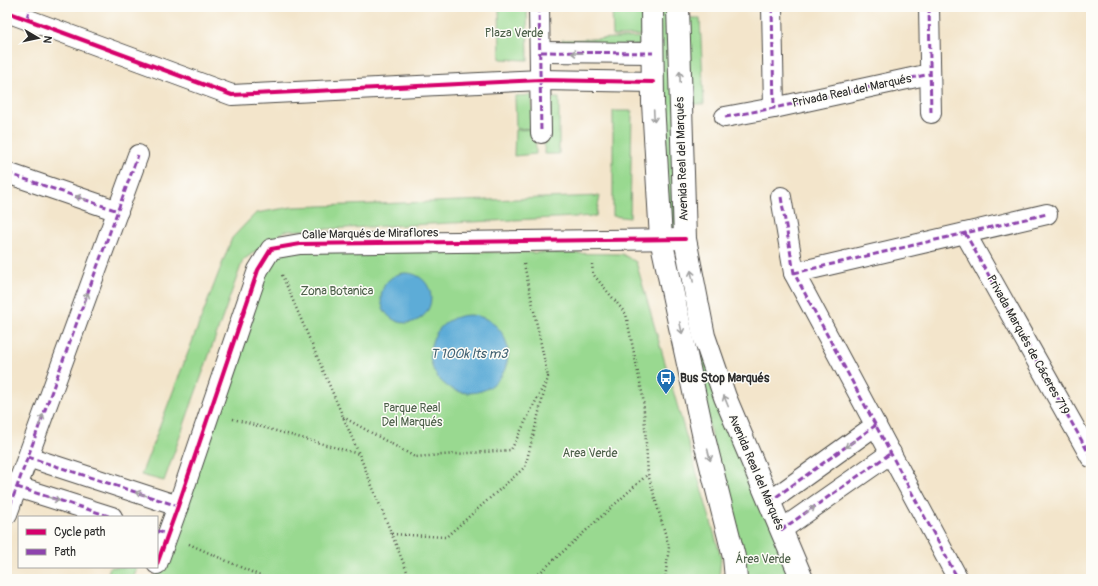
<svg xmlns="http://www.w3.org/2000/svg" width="1098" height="586" font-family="Pangolin,sans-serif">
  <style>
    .green { fill: #99d990; stroke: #62825e }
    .water { fill: #5dacd7; stroke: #446c81 }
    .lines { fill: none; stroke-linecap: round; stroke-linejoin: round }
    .minor-casing { stroke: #494743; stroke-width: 22 }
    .tertiary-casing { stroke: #494743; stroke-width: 24 }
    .path { stroke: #494743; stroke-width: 2.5; stroke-dasharray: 1 3; stroke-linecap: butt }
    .minor { stroke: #fff; stroke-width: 20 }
    .tertiary { stroke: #fff; stroke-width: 22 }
    .quiet { stroke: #8e44ad; stroke-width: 3; stroke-dasharray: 6 3; stroke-linecap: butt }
    .cycleway-casing { stroke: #fdfcf7; stroke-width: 6 }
    .cycleway { stroke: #d6006c; stroke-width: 4 }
    .oneway { stroke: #a0a0a0 }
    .labels { text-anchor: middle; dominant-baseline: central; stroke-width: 3; stroke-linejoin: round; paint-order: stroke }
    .park-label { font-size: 12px; fill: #4c5f49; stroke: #fdfcf7 }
    .street-label { font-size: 12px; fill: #2b2b2b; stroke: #fdfcf7 }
    .poi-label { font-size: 12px; font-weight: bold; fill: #2b2b2b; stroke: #fdfcf7; text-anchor: start }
    .water-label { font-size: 13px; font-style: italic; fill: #3f5f70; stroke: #fdfcf7 }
  </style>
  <rect width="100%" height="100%" fill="#fdfcf7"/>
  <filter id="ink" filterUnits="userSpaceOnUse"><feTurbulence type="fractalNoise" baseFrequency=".025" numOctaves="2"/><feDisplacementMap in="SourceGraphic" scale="8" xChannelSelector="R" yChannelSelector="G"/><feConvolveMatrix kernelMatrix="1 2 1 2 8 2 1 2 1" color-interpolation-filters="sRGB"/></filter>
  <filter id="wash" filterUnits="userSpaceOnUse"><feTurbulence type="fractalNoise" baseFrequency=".012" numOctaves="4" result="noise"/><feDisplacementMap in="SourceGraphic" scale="16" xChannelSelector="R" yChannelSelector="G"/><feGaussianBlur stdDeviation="0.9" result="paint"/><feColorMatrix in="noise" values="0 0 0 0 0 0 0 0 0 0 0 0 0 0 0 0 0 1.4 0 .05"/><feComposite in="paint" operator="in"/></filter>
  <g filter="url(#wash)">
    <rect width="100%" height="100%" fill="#f3e5cb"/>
    <g class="green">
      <path d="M499,7H527L528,60L500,59Z"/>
      <path d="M612,7H645L646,35L613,36Z"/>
      <path d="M654,7H676L680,229L664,230Z"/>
      <path d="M685,18H700L704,104H685Z"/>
      <path d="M646,37V45L562,48V40Z"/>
      <path d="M532,95L533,128L516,129L515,96Z"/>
      <path d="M547,98H559V154H544Z"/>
      <path d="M613,111H632L630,218L613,216Z"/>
      <path d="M535,129L536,154L514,156L515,130Z"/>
      <path d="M600,196L596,216L285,231L243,260L164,481L141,475L232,238L256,213L292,207Z"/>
      <path d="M683,246L792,579H745L667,248Z"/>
      <path d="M273,249L622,254L636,262L721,557L719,579H154Z"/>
      <path d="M110,567H137L133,579H106Z"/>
    </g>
    <g class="water">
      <circle cx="406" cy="298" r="25"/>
      <circle cx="469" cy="354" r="39"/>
    </g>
  </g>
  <g filter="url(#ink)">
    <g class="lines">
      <defs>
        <g id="minor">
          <path d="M539,7L541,133"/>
          <path d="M772,7L774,108"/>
          <path d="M929,7L931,113"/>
          <path d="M7,12L232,95L541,80L653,82"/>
          <path d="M541,52L653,53"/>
          <path d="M725,117L774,108L930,74"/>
          <path d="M7,173L118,211"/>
          <path d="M781,197L794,273L958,579"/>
          <path d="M965,233L1091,457"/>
          <path d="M794,273L1047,214"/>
          <path d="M28,457L178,506"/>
          <path d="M17,487L112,517"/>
          <path d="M769,502L876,425"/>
          <path d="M7,514L138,155"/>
          <path d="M781,530L891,453"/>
          <path d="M157,564L178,506L258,270L271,249L300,244L685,239"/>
        </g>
        <g id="tertiary">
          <path d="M652,7L653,103L661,239L704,438L734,557L736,579"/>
          <path d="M678,7L685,239L704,336L725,397L802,579"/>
        </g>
      </defs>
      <use href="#minor" class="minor-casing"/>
      <use href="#tertiary" class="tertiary-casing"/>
      <g class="path">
        <path d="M524,264L548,377"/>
        <path d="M592,264L593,274L626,314L643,397L648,474"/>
        <path d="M282,275L359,454"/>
        <path d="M343,417L415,457L511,450L548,377L525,467L446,537L391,534"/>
        <path d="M233,419L359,454L410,579"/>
        <path d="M189,544L267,579"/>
        <path d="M533,579L648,474L669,547L665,579"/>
      </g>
      <use href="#minor" class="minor"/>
      <use href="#tertiary" class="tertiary"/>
      <g class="quiet">
        <path d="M539,7L541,133"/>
        <path d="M772,7L774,108"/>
        <path d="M929,7L931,113"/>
        <path d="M27,18L30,7"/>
        <path d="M541,52L653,53"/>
        <path d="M725,117L774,108L930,74"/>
        <path d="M7,173L118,211"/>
        <path d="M781,197L794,273L958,579"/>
        <path d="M965,233L1091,457"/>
        <path d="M794,273L1047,214"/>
        <path d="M28,457L178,506"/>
        <path d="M17,487L112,517"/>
        <path d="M769,502L876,425"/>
        <path d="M7,514L138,155"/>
        <path d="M781,530L891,453"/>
        <path d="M157,531L167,534"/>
      </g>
      <defs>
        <g id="cycleway">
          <path d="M7,12L232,95L541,80L653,82"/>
          <path d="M157,564L178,506L258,270L271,249L300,244L685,239"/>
        </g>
      </defs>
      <use href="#cycleway" class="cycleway-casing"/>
      <use href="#cycleway" class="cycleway"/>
    </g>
    <defs><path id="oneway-shaft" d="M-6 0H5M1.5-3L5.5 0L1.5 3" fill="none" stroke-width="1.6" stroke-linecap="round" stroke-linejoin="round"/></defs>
    <g class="oneway">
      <use href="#oneway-shaft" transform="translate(577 53) rotate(-180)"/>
      <use href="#oneway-shaft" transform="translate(680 77) rotate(-92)"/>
      <use href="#oneway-shaft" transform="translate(654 116) rotate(87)"/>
      <use href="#oneway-shaft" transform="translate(81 198) rotate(-161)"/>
      <use href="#oneway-shaft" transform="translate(692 276) rotate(-101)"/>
      <use href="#oneway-shaft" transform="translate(86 298) rotate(-70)"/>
      <use href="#oneway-shaft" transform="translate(681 328) rotate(78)"/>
      <use href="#oneway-shaft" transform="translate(726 401) rotate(-112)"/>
      <use href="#oneway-shaft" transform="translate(41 420) rotate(-70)"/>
      <use href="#oneway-shaft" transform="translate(850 444) rotate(144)"/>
      <use href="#oneway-shaft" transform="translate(709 455) rotate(76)"/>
      <use href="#oneway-shaft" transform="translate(141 494) rotate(-162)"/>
      <use href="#oneway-shaft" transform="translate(54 499) rotate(18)"/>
      <use href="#oneway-shaft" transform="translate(810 510) rotate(-35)"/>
    </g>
  </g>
  <defs>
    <symbol id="bus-pin" viewBox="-11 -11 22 30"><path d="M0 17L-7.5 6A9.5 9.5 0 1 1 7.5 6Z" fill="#1f6fb2" stroke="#fdfcf7"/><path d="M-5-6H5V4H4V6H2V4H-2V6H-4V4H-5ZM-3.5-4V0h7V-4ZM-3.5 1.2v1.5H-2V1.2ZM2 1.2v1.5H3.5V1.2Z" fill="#fff"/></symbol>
  </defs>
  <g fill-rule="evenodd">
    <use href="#bus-pin" x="655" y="367" width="22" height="30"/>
  </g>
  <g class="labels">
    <g class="park-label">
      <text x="514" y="33">Plaza Verde</text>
      <text x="337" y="291">Zona Botanica</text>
      <text x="412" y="408">Parque Real<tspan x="412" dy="14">Del Marqués</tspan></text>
      <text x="590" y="453">Area Verde</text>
      <text x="763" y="559">Área Verde</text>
    </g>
    <g class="street-label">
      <text transform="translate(852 91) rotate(-12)">Privada Real del Marqués</text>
      <text transform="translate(682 159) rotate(-92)">Avenida Real del Marqués</text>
      <text transform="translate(370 234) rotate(-1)">Calle Marqués de Miraflores</text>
      <text transform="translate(1028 345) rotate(61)">Privada Marqués de Cáceres 719</text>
      <text transform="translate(756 472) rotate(67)">Avenida Real del Marqués</text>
    </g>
    <g class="poi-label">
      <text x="680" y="378">Bus Stop Marqués</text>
    </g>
    <g class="water-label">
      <text x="469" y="354">T 100k lts m3</text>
    </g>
  </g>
  <rect width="1098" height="586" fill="none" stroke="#fdfcf7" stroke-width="24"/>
  <rect x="18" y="516" width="140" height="52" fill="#fdfcf7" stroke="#a9a8a5"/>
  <rect x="26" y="529" width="20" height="6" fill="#d6006c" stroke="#a9a8a5"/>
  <text x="54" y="536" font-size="12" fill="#2b2b2b">Cycle path</text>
  <rect x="26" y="549" width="20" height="6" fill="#8e44ad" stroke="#a9a8a5"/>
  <text x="54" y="556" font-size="12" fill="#2b2b2b">Path</text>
  <g transform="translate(38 38) rotate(99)" stroke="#fdfcf7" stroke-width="3" paint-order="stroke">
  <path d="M0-3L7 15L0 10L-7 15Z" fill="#2b2b2b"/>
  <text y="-6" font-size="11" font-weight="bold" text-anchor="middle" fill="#2b2b2b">N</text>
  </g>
</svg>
